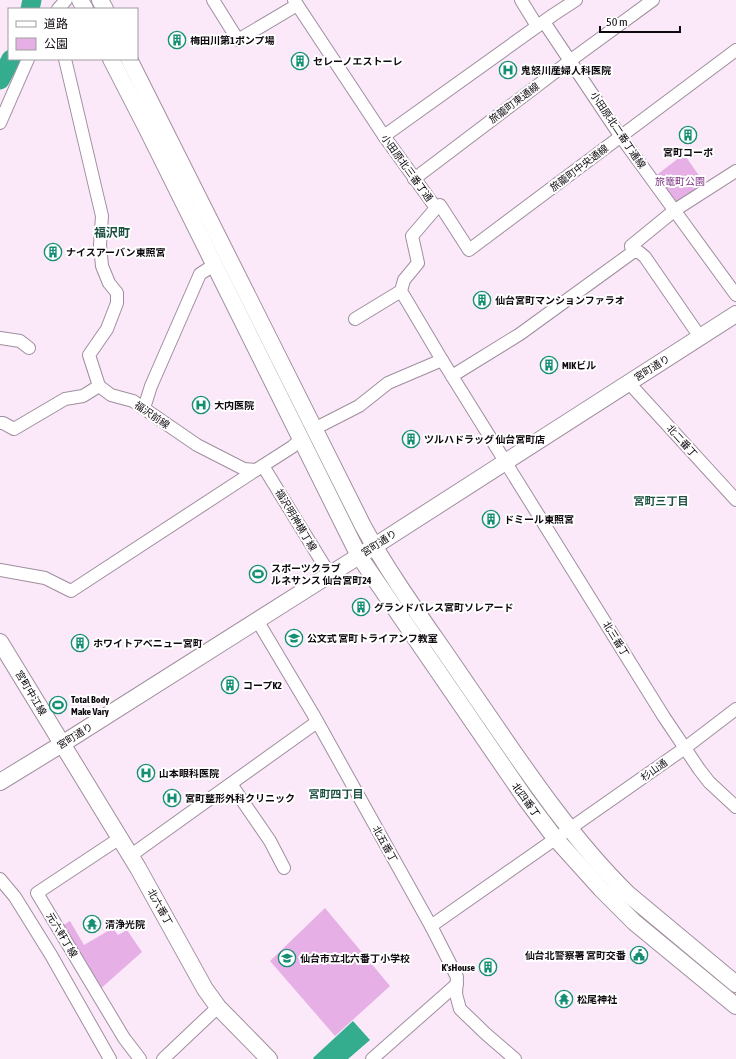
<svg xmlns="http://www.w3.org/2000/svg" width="736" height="1059" font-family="'Asap Condensed','Noto Sans JP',sans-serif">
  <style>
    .green { fill: #e6b0e6 }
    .water { fill: #33ad8e }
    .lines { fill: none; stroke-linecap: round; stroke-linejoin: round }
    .river { stroke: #33ad8e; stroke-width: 19 }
    .street-casing { stroke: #9f8f9e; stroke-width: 14 }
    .secondary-casing { stroke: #9f8f9e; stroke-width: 18 }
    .street { stroke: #fff; stroke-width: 12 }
    .secondary { stroke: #fff; stroke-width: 16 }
    .labels { text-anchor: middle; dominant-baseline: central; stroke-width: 4; stroke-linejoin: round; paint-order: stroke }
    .poi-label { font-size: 10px; font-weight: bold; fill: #100a10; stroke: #fff; text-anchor: start }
    .street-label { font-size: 10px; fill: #100a10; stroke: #fff }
    .park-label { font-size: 10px; fill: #7e3281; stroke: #fff }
    .neighbourhood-label { font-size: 11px; font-weight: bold; fill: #1c5041; stroke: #fff }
    .quarter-label { font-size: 12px; font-weight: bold; fill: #1c5041; stroke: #fff }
  </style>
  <rect width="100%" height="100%" fill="#fbe9fa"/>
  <g class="green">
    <path d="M684,154L707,187L677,208L654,177Z"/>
    <path d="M325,908L390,986L335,1036L270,961Z"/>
    <path d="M70,921L84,945L113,928L118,935L127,930L142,952L98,991L60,927Z"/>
  </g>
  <path class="water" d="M353,1021L370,1040L348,1059H314L313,1058Z"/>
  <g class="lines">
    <g class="river">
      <path d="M30,9L32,0"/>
      <path d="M0,80L11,59"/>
    </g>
    <defs>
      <g id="street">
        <path d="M213,0L238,40L297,5"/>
        <path d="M294,0L384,136L436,208"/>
        <path d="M521,0L537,26"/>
        <path d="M58,9L66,0"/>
        <path d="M544,22L621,137L736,295"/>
        <path d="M736,50L469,250L440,205L436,208L412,236L418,263L404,280L401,291L442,360L664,717L699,769L709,782L736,807"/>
        <path d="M65,59L102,216L100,245L102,266L109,283L117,293V303L107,329L89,355L99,386"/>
        <path d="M0,123L28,59"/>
        <path d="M384,136L553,15L576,0"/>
        <path d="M414,179L571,60L653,0"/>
        <path d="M633,252L631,246L675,210L736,171"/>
        <path d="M355,319L401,291"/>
        <path d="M0,338L20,341L29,348"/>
        <path d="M452,376L520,334L633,252H639L645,257L700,337"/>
        <path d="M629,383L736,500"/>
        <path d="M144,408L151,386L200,274L214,265"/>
        <path d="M0,423H3L14,429L65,399L83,396L99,386L111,395L133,401L197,445L244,469L256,470L292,447L301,439"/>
        <path d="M314,429L359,406L388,383L442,360"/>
        <path d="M263,466L330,575"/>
        <path d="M0,570L45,578L71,591L256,470"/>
        <path d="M257,620L313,714L431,926L457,977L456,994L460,1009L486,1034L515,1059"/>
        <path d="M231,784L270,841L284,868"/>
        <path d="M120,838L37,893L124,1038L140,1059"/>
        <path d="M130,856L317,722"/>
        <path d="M0,879L15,897L51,955L110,1059"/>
        <path d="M431,926L685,748L736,709"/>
        <path d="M163,1059L218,1007"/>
        <path d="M372,1059L457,984"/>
      </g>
      <g id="secondary">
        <path d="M80,0L85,9"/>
        <path d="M100,0L105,9"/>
        <path d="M111,59L147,129L359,556L525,798L555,838L601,889L634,922L736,1006"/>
        <path d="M129,59L363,526C393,581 431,631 466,683C516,755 565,832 628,894L736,984"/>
        <path d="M0,642L138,868L205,989L218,1007L269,1059"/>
        <path d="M0,782L62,744L359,556L736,314"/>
      </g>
    </defs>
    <use href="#street" class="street-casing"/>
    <use href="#secondary" class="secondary-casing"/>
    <use href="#street" class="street"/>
    <use href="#secondary" class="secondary"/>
  </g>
  <defs>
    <symbol id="building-ring" viewBox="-11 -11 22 22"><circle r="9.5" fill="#fff" stroke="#158f73" stroke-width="1.5"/><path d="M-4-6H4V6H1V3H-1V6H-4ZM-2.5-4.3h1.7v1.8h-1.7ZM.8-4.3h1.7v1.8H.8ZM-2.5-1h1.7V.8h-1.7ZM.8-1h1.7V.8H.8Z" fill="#158f73"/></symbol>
    <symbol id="hospital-ring" viewBox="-11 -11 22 22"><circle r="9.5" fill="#fff" stroke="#158f73" stroke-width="1.5"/><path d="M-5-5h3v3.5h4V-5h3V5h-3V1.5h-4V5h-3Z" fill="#158f73"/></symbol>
    <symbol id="stadium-ring" viewBox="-11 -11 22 22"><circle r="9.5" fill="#fff" stroke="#158f73" stroke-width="1.5"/><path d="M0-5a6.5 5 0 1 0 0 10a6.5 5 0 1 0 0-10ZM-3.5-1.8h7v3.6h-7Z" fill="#158f73"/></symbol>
    <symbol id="school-ring" viewBox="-11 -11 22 22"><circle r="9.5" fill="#fff" stroke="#158f73" stroke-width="1.5"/><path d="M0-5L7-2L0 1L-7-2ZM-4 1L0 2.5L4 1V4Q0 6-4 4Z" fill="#158f73"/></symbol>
    <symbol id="temple-ring" viewBox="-11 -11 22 22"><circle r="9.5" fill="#fff" stroke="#158f73" stroke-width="1.5"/><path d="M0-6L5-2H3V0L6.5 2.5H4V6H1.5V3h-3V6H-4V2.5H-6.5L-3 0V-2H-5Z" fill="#158f73"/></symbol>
    <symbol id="civic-ring" viewBox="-11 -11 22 22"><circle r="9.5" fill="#fff" stroke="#158f73" stroke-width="1.5"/><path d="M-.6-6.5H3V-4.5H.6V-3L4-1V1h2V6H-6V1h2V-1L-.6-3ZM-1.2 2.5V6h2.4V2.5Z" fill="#158f73"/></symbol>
  </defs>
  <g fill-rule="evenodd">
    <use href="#building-ring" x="167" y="30" width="20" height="20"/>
    <use href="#building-ring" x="290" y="51" width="20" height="20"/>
    <use href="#hospital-ring" x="498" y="60" width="20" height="20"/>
    <use href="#building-ring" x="678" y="125" width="20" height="20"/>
    <use href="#building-ring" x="43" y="242" width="20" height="20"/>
    <use href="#building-ring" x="472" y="290" width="20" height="20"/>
    <use href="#building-ring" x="539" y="355" width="20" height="20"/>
    <use href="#hospital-ring" x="191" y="395" width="20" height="20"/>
    <use href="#building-ring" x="401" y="429" width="20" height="20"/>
    <use href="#building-ring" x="481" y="509" width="20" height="20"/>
    <use href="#stadium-ring" x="248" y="564" width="20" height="20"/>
    <use href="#building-ring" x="351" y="597" width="20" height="20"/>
    <use href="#school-ring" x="284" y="628" width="20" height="20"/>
    <use href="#building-ring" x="70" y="633" width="20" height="20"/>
    <use href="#building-ring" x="220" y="675" width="20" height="20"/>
    <use href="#stadium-ring" x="48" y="695" width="20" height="20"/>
    <use href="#hospital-ring" x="136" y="763" width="20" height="20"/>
    <use href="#hospital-ring" x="162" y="788" width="20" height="20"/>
    <use href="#temple-ring" x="82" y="914" width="20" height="20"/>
    <use href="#civic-ring" x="629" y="945" width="20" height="20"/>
    <use href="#school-ring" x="277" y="948" width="20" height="20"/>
    <use href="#building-ring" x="478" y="957" width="20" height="20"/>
    <use href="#temple-ring" x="554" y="989" width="20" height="20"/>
  </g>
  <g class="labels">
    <g class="poi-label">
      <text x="190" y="40">梅田川第1ポンプ場</text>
      <text x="313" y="61">セレーノエストーレ</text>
      <text x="521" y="70">鬼怒川産婦人科医院</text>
      <text x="688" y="152" text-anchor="middle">宮町コーポ</text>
      <text x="66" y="252">ナイスアーバン東照宮</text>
      <text x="495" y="300">仙台宮町マンションファラオ</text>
      <text x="562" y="365">MIKビル</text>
      <text x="214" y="405">大内医院</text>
      <text x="424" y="439">ツルハドラッグ 仙台宮町店</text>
      <text x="504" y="519">ドミール東照宮</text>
      <text x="271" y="568">スポーツクラブ<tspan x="271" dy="12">ルネサンス 仙台宮町24</tspan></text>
      <text x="374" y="607">グランドパレス宮町ソレアード</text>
      <text x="307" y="638">公文式 宮町トライアンフ教室</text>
      <text x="93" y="643">ホワイトアベニュー宮町</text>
      <text x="243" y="685">コープK2</text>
      <text x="71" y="699">Total Body<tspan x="71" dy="12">Make Vary</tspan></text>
      <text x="159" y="773">山本眼科医院</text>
      <text x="185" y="798">宮町整形外科クリニック</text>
      <text x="105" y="924">清浄光院</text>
      <text x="626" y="955" text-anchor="end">仙台北警察署 宮町交番</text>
      <text x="300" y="958">仙台市立北六番丁小学校</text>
      <text x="475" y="967" text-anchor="end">K'sHouse</text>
      <text x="577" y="999">松尾神社</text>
    </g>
    <g class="street-label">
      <text transform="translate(514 103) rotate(-37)">旅籠町東通線</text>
      <text transform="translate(618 130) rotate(56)">小田原北二番丁通線</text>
      <text transform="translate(407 168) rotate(54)">小田原北三番丁通</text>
      <text transform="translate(579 168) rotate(-37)">旅籠町中央通線</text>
      <text transform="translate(652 368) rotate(-32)">宮町通り</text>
      <text transform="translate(152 415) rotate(34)">福沢前線</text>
      <text transform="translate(682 441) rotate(48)">北二番丁</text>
      <text transform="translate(296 520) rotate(59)">福沢明神横丁線</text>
      <text transform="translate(379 543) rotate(-33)">宮町通り</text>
      <text transform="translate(616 639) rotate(58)">北三番丁</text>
      <text transform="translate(31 693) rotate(59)">宮町中江線</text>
      <text transform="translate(75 736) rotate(-32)">宮町通り</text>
      <text transform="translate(654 770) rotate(-35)">杉山通</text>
      <text transform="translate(526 800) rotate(54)">北四番丁</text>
      <text transform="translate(385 844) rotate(61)">北五番丁</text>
      <text transform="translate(160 907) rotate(61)">北六番丁</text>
      <text transform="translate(62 935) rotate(59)">元六軒丁線</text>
    </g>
    <g class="park-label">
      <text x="680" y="181">旅篭町公園</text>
    </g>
    <g class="neighbourhood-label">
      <text x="661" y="501">宮町三丁目</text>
      <text x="336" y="794">宮町四丁目</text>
    </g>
    <g class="quarter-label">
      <text x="112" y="233">福沢町</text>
    </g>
  </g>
  <rect x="8" y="8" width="130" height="52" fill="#ffffff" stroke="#9f9d9f"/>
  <rect x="16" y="21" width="20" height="6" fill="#ffffff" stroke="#9f9d9f"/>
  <text x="44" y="28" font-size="12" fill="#100a10">道路</text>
  <rect x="16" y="38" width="20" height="12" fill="#e6b0e6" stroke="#9f9d9f"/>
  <text x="44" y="48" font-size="12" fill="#100a10">公園</text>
  <path d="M600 26v6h80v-6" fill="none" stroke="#100a10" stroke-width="2"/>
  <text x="606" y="26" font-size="12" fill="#100a10" stroke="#ffffff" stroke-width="3" paint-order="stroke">50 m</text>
</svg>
